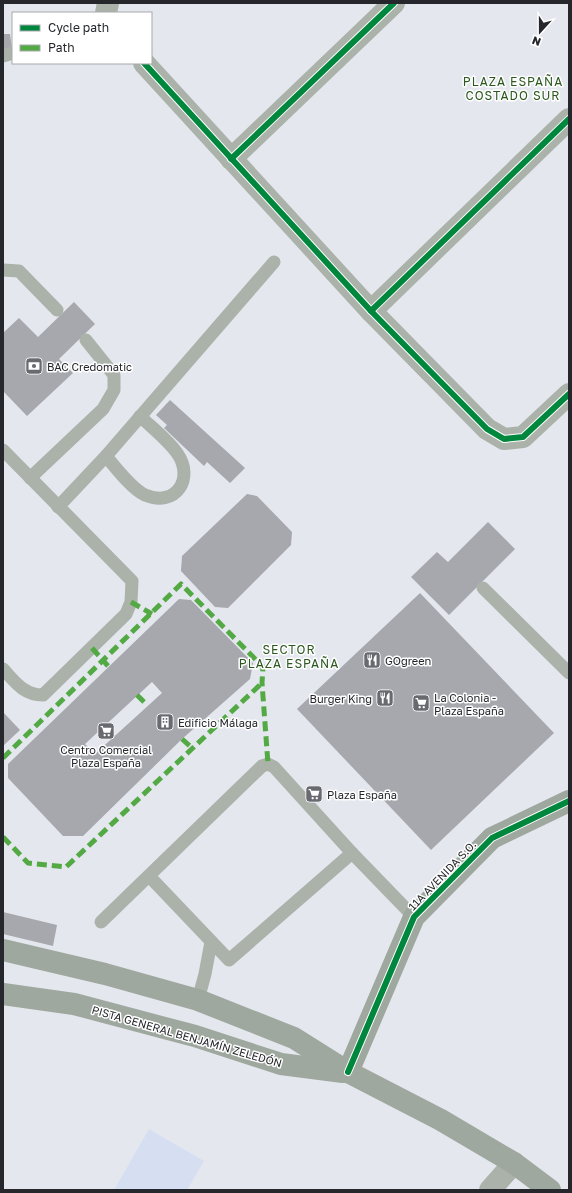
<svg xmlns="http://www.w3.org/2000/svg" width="572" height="1193" font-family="'Golos Text',sans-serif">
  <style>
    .garden { fill: #d6dff2 }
    .building { fill: #a6a8ae; fill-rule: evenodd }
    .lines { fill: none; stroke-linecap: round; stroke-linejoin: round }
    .lane { stroke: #abb2aa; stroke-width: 13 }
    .street { stroke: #abb2aa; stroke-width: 22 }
    .secondary { stroke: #9fa89e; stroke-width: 22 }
    .quiet { stroke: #53aa44; stroke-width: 5; stroke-dasharray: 10 5; stroke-linecap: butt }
    .cycleway-casing { stroke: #fff; stroke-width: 8 }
    .cycleway { stroke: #00873e; stroke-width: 6 }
    .labels { text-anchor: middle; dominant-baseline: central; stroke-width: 3; stroke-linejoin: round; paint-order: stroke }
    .poi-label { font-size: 11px; fill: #25272c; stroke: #fff; text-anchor: start }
    .street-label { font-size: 11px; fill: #25272c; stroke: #fff }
    .neighbourhood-label { font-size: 12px; letter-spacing: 1px; fill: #2c581f; stroke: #fff }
  </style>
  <rect width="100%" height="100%" fill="#e4e7ee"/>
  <path class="garden" d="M149,1129L204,1161L187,1190H114Z"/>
  <g class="building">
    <path d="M3,34H10L12,49L3,50Z"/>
    <path d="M74,302L95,324L59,359L73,373L27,416L3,391V333L19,318L38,337Z"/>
    <path d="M170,400L245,468L230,483L207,462L204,466L164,428L167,425L156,415Z"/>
    <path d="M247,494L257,496L292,532L291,545L228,608L215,607L181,571L182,556Z"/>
    <path d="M488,522L515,549L449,615L411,577L437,552L448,562Z"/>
    <path d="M420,593L554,733L431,850L297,709Z"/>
    <path d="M179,599L191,600L253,663L250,679L182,739L83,836H63L8,778V764ZM152,682L162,693L95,754L85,744Z"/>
    <path d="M3,712L20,730L3,746Z"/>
    <path d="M3,912L57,925L53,946L3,934Z"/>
  </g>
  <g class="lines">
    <g class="lane">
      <path d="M3,56L13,53"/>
      <path d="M3,270L19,271L57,310"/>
      <path d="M3,450L132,581L131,602L126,614L43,695C24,695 15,682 3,669"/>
      <path d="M106,456C115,467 132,489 145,495C176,508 195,478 177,453C167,439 152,428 140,416"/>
      <path d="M30,478L103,409L114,390V375L86,340"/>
      <path d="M58,507L106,456L274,262"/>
      <path d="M483,588L569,673"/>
      <path d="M149,876L229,960L352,853"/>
      <path d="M101,922L262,766L268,764L274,767L352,853L414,917"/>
      <path d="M198,1000L205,974L211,942"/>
    </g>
    <g class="street">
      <path d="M106,13L108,3"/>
      <path d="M144,63L371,311L487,429L504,439L523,437L569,394"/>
      <path d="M231,159L394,3"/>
      <path d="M371,311L569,119"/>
      <path d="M490,1190L514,1163"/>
    </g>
    <g class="secondary">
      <path d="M3,950L105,974L198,1000L294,1038L348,1072L441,1120L514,1163L550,1190"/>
      <path d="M3,994L74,1004L195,1036L281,1064L343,1072"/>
      <path d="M348,1072L414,917L492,838L569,801"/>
    </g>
    <g class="quiet">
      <path d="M131,602L152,614"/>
      <path d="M92,648L108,666"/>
      <path d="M137,695L147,705"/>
      <path d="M182,739L192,748"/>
      <path d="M3,758L181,584L263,667L262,683L268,764"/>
      <path d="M3,837L28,863L66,867L262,683"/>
    </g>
    <defs>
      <g id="cycleway">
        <path d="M144,63L371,311L487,429L504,439L523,437L569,394"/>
        <path d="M231,159L394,3"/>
        <path d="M371,311L569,119"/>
        <path d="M348,1072L414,917L492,838L569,801"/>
      </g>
    </defs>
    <use href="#cycleway" class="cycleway-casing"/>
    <use href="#cycleway" class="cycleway"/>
  </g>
  <defs>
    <symbol id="bank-square" viewBox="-11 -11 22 22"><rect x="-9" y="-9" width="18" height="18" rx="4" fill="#686a70" stroke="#fff"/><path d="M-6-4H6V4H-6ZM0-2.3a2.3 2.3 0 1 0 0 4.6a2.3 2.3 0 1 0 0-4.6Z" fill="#fff"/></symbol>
    <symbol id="restaurant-square" viewBox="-11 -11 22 22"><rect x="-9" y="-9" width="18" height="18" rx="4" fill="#686a70" stroke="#fff"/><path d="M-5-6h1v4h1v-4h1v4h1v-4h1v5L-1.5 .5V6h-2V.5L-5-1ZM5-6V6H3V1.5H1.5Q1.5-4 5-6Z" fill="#fff"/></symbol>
    <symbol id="supermarket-square" viewBox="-11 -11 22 22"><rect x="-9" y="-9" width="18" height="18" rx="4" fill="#686a70" stroke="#fff"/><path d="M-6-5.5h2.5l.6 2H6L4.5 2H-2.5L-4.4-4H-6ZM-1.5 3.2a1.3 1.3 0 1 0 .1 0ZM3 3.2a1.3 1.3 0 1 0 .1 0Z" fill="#fff"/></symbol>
    <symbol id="building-square" viewBox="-11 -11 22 22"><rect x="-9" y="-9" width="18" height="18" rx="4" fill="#686a70" stroke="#fff"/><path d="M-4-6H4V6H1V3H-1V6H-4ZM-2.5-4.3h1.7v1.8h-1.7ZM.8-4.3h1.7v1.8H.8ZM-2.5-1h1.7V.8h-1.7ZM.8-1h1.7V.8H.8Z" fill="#fff"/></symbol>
  </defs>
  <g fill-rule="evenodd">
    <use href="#bank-square" x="24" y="356" width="20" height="20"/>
    <use href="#restaurant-square" x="362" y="650" width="20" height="20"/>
    <use href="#restaurant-square" x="375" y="688" width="20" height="20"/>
    <use href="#supermarket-square" x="411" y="693" width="20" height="20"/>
    <use href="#building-square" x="155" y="712" width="20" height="20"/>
    <use href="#supermarket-square" x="96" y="721" width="20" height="20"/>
    <use href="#supermarket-square" x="304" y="784" width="20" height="20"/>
  </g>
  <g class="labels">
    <g class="poi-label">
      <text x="47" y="366">BAC Credomatic</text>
      <text x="385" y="660">GOgreen</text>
      <text x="434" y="697">La Colonia -<tspan x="434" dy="13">Plaza España</tspan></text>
      <text x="372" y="698" text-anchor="end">Burger King</text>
      <text x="178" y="722">Edificio Málaga</text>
      <text x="106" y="749" text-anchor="middle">Centro Comercial<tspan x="106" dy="13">Plaza España</tspan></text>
      <text x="327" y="794">Plaza España</text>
    </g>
    <g class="street-label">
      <text transform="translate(442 875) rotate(-46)">11A AVENIDA S.O.</text>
      <text transform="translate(187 1036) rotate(16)">PISTA GENERAL BENJAMÍN ZELEDÓN</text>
    </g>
    <g class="neighbourhood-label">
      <text x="513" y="81">PLAZA ESPAÑA<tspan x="513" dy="14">COSTADO SUR</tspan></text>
      <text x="289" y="649">SECTOR<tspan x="289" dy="14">PLAZA ESPAÑA</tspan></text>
    </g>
  </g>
  <rect width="572" height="1193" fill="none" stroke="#25272c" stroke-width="8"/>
  <rect x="12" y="12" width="140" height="52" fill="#ffffff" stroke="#a8a9ab"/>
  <rect x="20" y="25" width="20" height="6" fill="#00873e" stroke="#a8a9ab"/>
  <text x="48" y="32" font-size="12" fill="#25272c">Cycle path</text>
  <rect x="20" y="45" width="20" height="6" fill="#53aa44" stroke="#a8a9ab"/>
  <text x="48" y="52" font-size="12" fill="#25272c">Path</text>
  <g transform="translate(540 32) rotate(201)" stroke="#ffffff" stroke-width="3" paint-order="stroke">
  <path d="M0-3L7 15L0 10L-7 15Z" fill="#25272c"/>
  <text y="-6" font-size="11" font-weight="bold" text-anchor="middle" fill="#25272c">N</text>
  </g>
</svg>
